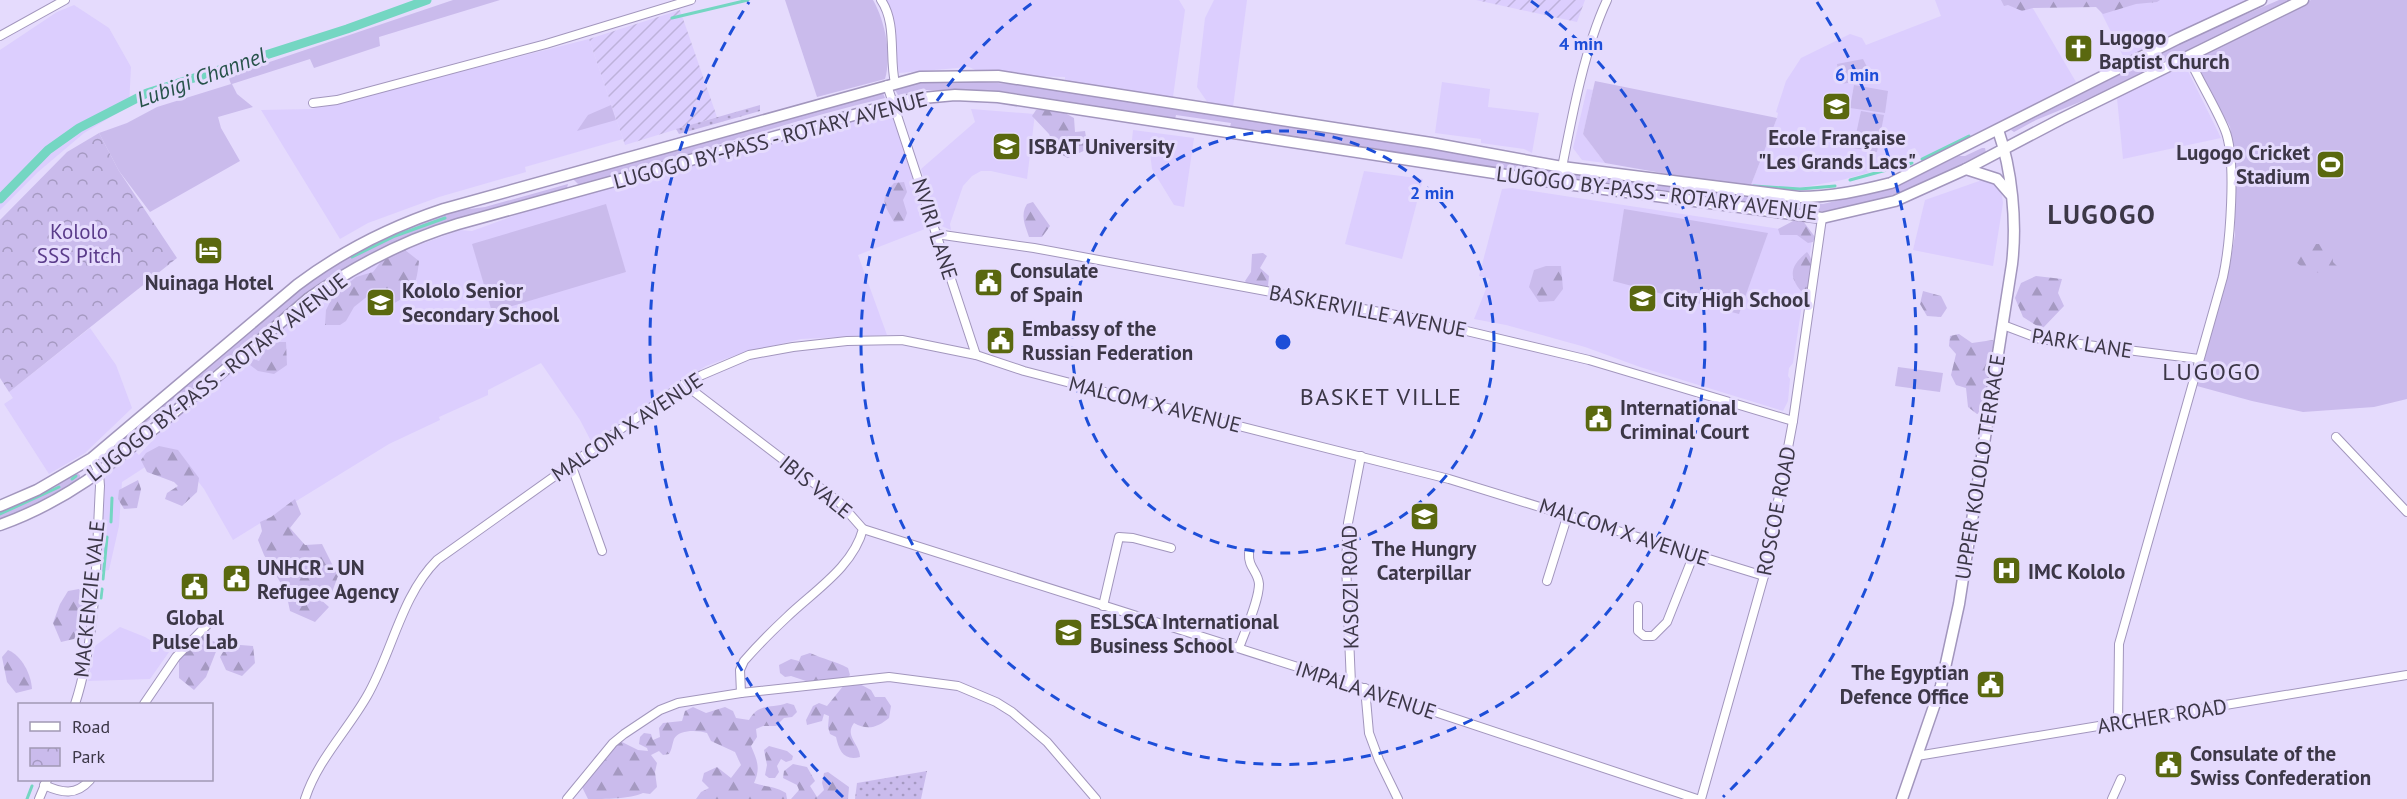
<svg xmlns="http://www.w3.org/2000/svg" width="2407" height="799" font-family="'PT Sans',sans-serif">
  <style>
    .built { fill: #dccefe }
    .industrial { fill: url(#industrial-furrows) }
    .grass { fill: #cabbec }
    .forest { fill: url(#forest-firs) }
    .park { fill: url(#park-crowns) }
    .garden { fill: url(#garden-dots) }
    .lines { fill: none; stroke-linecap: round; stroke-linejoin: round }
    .stream { stroke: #74d6c2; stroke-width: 3 }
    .canal { stroke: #74d6c2; stroke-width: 9 }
    .minor-casing { stroke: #a296bd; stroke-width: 10 }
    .major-casing { stroke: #a296bd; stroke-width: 13 }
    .minor { stroke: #fff; stroke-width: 8 }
    .major { stroke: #fff; stroke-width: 10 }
    .ring { fill: none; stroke: #1d4ed8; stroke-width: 3; stroke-dasharray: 10 8 }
    .labels { text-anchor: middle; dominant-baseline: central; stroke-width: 6; stroke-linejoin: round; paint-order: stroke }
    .poi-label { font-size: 21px; font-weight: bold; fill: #3c3747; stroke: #e5dbfd; text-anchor: start }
    .street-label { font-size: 21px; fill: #3c3747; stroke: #e5dbfd }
    .park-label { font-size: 21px; fill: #5a3b8a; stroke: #e5dbfd }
    .water-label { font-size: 22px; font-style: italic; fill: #27534a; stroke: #e5dbfd }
    .quarter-label { font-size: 24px; letter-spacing: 1.5px; fill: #3c3747; stroke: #e5dbfd }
    .district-label { font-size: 27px; font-weight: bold; letter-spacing: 1.5px; fill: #3c3747; stroke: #e5dbfd }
    .centre { fill: #1d4ed8; stroke: #e5dbfd; stroke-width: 3 }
    .ring-label { font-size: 18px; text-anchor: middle; font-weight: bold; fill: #1d4ed8; stroke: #e5dbfd; stroke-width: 6; stroke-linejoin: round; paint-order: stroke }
  </style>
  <defs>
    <pattern id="industrial-furrows" width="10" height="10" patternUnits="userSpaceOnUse" patternTransform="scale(1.5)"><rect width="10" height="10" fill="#dccefe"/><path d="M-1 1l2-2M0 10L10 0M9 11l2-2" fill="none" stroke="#beb2db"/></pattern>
    <pattern id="forest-firs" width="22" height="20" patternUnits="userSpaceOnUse" patternTransform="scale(1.5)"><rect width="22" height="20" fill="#cabbec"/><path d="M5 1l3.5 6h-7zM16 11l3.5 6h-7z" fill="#a599c1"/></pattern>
    <pattern id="park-crowns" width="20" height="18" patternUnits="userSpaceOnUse" patternTransform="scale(1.5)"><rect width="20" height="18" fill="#cabbec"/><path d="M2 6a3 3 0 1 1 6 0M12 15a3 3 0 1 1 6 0" fill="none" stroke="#a599c1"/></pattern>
    <pattern id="garden-dots" width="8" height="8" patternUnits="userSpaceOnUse" patternTransform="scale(1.5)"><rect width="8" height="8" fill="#cabbec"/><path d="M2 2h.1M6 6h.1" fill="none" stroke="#a599c1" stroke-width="1.8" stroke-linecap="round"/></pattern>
  </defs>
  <rect width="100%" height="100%" fill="#e5dbfd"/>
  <g class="built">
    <path d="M882,0H1179L1185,10L1172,104L1065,85V77L986,75L969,67L899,73L890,10Z"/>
    <path d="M1214,0H1247L1233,107L1208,103L1197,87L1205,18Z"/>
    <path d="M1935,0H2028L2076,82L1987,128L1921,158L1915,148L1908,150L1913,160L1842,180L1799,188L1751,185L1777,118L1778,113L1776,112L1786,81L1801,58L1850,34L1862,38L1866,45L1941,16Z"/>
    <path d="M2095,0H2249L2125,60Z"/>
    <path d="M74,5L109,28L131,67L129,106L84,133L38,172L0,210V50L57,12Z"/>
    <path d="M589,39L623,139L525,167L526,172L439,197L368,223L340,239L261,110L312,109Z"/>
    <path d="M2185,65L2221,138L2123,159L2117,98Z"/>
    <path d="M1442,82L1490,89L1488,107L1539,113L1532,153L1524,149L1481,143V139L1435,133Z"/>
    <path d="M1587,89L1593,90L1583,134L1605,163L1582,160L1573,148Z"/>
    <path d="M971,109L1035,114L1027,179L991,171H981L972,176L963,186L950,224L951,230L939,225L921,169L975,122Z"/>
    <path d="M884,111L889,112L895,119L930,227L858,255L887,335L801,339L739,354L706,366L662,394L592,443L580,420L541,363L488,390V395L439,417L440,420L389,444L233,540L204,489L173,449L122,482L119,526L109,570L101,571L105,478L111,468L133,450L139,455L161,431L207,392L311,305L354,274L405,250L460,230L472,231L557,200Z"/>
    <path d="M1133,130L1194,138L1184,207L1174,205L1152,169L1150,153L1131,150Z"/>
    <path d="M1364,171L1423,179L1402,259L1345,244Z"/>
    <path d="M1985,179L1993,183L2001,190L2003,203L1993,266L1913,250L1925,200Z"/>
    <path d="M1512,188L1813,234L1793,363L1789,368L1788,376L1790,379L1788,401L1783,411L1640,367L1585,347L1506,325L1474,319L1490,279L1479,276L1502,189Z"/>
    <path d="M90,328L116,365L132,408L85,453L49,474L4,404L13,398L9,392Z"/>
    <path d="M120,627L145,637L169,652L150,679L88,681L95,646Z"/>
  </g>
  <g class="industrial">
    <path d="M1476,0H1585L1577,22Z"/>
    <path d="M680,10L717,117L625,145L589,39Z"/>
  </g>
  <g class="grass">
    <path d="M453,0H500L379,37L380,46L314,68L310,59L232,84L237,94L253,107L218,117L221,128L240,161L150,212L119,171L99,133L127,123L157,107L231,84L228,76Z"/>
    <path d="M785,0H873C885,21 892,55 885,79L817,97Z"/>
    <path d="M2279,0H2290L2102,93L2036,120L2014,132L2011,130L2202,33Z"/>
    <path d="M2311,0H2407V399L2374,407L2303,412L2252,401L2197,386L2229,269L2235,235L2233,151L2230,127L2203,78L2199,61L2202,55Z"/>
    <path d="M1863,59L1873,79L1841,84L1837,64Z"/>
    <path d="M968,81L1012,84L1534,164L1555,168L1557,176L1556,177L1297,136L1230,127L1231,123L1176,115L1175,119L1001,91L926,90L898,95L894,88L923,82Z"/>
    <path d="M1595,81L1777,118L1751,185L1696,179L1605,163L1583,134Z"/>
    <path d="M1854,85L1888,91L1885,113L1850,108Z"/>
    <path d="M883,93L885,98C782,123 682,157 581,187L573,179L574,177L841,101H857Z"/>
    <path d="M611,105L616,120L577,131L588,115Z"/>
    <path d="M1861,111L1884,115L1877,152L1853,148Z"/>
    <path d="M1982,148H1985L1986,153C1931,180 1871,210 1810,212L1604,185L1567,177L1566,173L1568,171L1747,197L1823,204L1896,187L1959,156H1965Z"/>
    <path d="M568,184L567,188L426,228L343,269L281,314L194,387L174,399L107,456L106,453L292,295L350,254L416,223L462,210L485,207Z"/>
    <path d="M606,204L626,272L492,312L472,244Z"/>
    <path d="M1624,209L1768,233L1739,314L1613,281Z"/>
    <path d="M1898,367L1943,373L1940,392L1895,386Z"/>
    <path d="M74,471L80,475V480L49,498L0,520V510Z"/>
  </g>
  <g class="forest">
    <path d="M2001,0H2160L2157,2L2136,4L2103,14L2096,7L2033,8L2022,11L2008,5L2004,6Z"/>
    <path d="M1056,108L1074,118L1075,132L1085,131L1088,149L1068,158L1057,152L1049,134L1032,116L1036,110Z"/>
    <path d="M904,182L907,192L903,200L907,213L904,221L894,222C884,204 879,199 894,183Z"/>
    <path d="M1033,202L1050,226L1042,237H1029C1025,225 1020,215 1027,204Z"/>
    <path d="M1795,220L1803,221L1815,237L1813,242L1808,243L1797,235H1780L1778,229Z"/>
    <path d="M2305,244H2323L2332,252L2333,262L2339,268L2333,275C2320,273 2301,271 2294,259Z"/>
    <path d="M405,250L419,261C416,290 412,294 387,307L369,295L354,307L346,321L340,325H325L326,310L333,296L356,277L373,272L383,259Z"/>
    <path d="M1807,252C1816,262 1811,276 1808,288L1801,291C1787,274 1792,265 1807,252Z"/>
    <path d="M1263,253L1267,256L1260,268L1269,276L1268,286H1249L1245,281L1251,272L1252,254Z"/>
    <path d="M1546,266H1561L1563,289L1554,301L1539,302L1529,287L1534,270Z"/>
    <path d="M2036,276L2062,279L2058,293L2064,306L2042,329L2023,317L2015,298L2021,283Z"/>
    <path d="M1923,291L1941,296L1947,308L1941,317L1927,316L1920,304Z"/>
    <path d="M1959,334L1972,343L1993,340L2003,357L2002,366L1991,376L1985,411L1977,414L1968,407L1966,388L1956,385L1951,375L1956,354L1949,346L1950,336Z"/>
    <path d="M278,342H286L287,365L274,374L258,371L250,365L254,359L259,361L266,349Z"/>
    <path d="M159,446L178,450L199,478L197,492L182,506L165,499L167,493L178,486L174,482L147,472L141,460L146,453Z"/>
    <path d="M138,480L141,489L137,508L124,509L118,499L119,490Z"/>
    <path d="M295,499L301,514L290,528L305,545L322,544L338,576L331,595L316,586L310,590L329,607L315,622L290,611L286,592L264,555L258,540L262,531L260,522L271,517Z"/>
    <path d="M79,589L85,598L78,638L61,642L53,623L60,604L68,591Z"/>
    <path d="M203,636L219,644L206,677L194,690L179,678V653Z"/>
    <path d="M228,644L253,646L255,663L242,676L226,670L220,657Z"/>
    <path d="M8,650C22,656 31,674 32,689L16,693L7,682L2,657Z"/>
    <path d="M810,653C823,659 835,661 848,668L850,675L841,685L818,680L809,682L791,676L785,677L780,673L779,665L791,659L799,661L801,656Z"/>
    <path d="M856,682L871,690L875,697H885L891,706L889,718C878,727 868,731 854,723C844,736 860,744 860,757C844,761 839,751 836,737L830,734L828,727L829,716L824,714L822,721L807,725L806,720L813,706L819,703L827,706L844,685Z"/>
    <path d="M787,703L794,705L797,712L792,717L784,718L776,726H763L756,729L757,737L751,746C757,760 761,768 754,783C766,787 775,786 786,793L787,799H696L701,792L709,788L702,781L704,773L717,767L731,778L741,765L735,752L711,741L707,733C698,730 679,729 674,739C672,745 672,749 669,754L663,755L659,751L651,755L657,763L655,772L657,787L650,794L643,793C630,799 605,799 588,799L582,787C591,776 587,769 593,760C598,750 612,746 622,742L638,750L648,751L647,748L639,744L640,737L644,733L651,734L653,740L660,737L659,728L663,723L682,721L685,711L693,707L706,713L725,707L733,711L736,718L749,720C759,702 772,709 787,703Z"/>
    <path d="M769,746L787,751L793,756L792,760L786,762L781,759L777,766L779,772L775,778H769L765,775L767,765L764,750Z"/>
    <path d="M793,764L807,767L815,781L810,786L817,797L824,790L822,783L824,773L828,772L849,787L848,799H791L799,790L797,785L783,778L784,771Z"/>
  </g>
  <path class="park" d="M99,133L119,171L177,258L9,392L0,378V220L67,152Z"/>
  <g class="garden">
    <path d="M760,105V111L679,134L676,129Z"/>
    <path d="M927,771L921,799H855L857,783Z"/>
  </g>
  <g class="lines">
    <g class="stream">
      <path d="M672,18L748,0"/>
      <path d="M1922,159L1969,136"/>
      <path d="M1850,180L1912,163"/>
      <path d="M1754,186L1800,189L1835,186"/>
      <path d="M352,257L395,236L445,218"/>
      <path d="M72,479L76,476"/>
      <path d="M0,514L59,487"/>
      <path d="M111,522L112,498"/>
      <path d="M103,579L107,537"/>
      <path d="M101,598L102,589"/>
      <path d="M27,799L32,786"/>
    </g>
    <path class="canal" d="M0,199L48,150L79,128L147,93L347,29L427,0"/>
    <defs>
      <g id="minor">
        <path d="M881,0C897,23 889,57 895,83"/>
        <path d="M0,36L65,0"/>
        <path d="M887,85L976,355"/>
        <path d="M313,103L337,100L546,44L691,0"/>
        <path d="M1559,183C1570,127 1583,51 1607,0"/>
        <path d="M936,234L1034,248L1412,318L1589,360L1793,421"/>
        <path d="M2003,325L2040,339L2199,359"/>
        <path d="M684,384L840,503L863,529C853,567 814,591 787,617C772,631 757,646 744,661L740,670L741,693"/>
        <path d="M2336,437L2407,512"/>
        <path d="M571,464L602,551"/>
        <path d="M863,529L1351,684L1697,799"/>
        <path d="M1547,581L1568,514"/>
        <path d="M1103,606L1119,537L1133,538L1171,548"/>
        <path d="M1638,606V631L1644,636H1653L1667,622L1694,554"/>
        <path d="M1239,648C1245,631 1259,601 1259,584C1258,571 1248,568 1249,553"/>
        <path d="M1351,684L1346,564L1348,523L1361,456"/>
        <path d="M1365,688L1369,733L1379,760L1398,799"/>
        <path d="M75,704C97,637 96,556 100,486L99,473L92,458"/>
        <path d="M144,704L176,657L207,625"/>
        <path d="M2118,723L2119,644L2223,277C2230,245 2237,159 2225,130C2215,106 2199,81 2188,56"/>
        <path d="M1917,756L2407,675"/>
        <path d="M44,785C62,793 76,796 90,780"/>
        <path d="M39,799L47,780"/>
        <path d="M305,799C317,761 347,731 367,696C392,653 401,596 437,560L684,384L702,375L749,355L793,347L847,341L902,340L976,355L1024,371L1148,403L1449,479L1764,576"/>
        <path d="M567,799L613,743L624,734L660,710L678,703L741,693L889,677L958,686L996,702L1012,712L1047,742L1096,799"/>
        <path d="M1701,799L1764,576L1793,421L1822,218"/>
        <path d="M2112,799L2121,779"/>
      </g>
      <g id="major">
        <path d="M1966,169L1997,179L2010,194"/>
        <path d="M0,506L37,490L92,458L297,285C342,251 390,227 444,209L920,77L998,76L1431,143L1562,167L1799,197C1832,197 1859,191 1891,183L2177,39L2261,0"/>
        <path d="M0,525C70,500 116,460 172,414C218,376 264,337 309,298C355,266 404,240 458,224L912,99L955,95L998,97L1559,183L1822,218L1895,201L1966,169L2061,119L2303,0"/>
        <path d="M1902,799L1941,686L1959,604L2012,264C2017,222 2012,170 1998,130"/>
      </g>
    </defs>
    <use href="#minor" class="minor-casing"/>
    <use href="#major" class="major-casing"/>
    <use href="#minor" class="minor"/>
    <use href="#major" class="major"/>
  </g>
  <g class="ring">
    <circle cx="1283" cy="342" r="211"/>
    <path d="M1531 1A422 422 0 1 1 1035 1"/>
    <path d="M843 797A633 633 0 0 1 749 2M1817 2A633 633 0 0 1 1723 797"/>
  </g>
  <defs>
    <symbol id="church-square" viewBox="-11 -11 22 22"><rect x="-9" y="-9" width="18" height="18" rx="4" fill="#5a680f" stroke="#e5dbfd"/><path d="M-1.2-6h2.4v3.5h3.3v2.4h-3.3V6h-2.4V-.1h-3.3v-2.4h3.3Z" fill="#fff"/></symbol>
    <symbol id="school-square" viewBox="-11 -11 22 22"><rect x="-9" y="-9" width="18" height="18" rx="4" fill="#5a680f" stroke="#e5dbfd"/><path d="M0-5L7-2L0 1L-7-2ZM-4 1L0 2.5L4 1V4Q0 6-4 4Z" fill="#fff"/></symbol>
    <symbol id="university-square" viewBox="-11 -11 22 22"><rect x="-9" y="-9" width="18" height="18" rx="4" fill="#5a680f" stroke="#e5dbfd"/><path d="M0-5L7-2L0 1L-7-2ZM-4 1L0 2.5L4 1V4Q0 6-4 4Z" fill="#fff"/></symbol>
    <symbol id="stadium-square" viewBox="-11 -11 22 22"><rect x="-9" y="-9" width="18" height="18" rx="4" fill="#5a680f" stroke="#e5dbfd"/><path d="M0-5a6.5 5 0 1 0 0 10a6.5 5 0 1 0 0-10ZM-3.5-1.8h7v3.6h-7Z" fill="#fff"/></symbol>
    <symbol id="hotel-square" viewBox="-11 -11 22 22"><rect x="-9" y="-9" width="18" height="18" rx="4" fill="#5a680f" stroke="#e5dbfd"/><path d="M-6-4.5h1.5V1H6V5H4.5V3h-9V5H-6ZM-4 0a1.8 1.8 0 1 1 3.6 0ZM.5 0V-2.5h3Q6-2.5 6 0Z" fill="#fff"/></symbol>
    <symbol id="civic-square" viewBox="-11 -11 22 22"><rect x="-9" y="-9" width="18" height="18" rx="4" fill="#5a680f" stroke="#e5dbfd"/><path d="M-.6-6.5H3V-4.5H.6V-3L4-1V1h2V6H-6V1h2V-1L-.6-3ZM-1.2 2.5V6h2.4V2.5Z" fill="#fff"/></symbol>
    <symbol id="hospital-square" viewBox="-11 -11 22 22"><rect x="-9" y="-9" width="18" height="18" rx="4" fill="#5a680f" stroke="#e5dbfd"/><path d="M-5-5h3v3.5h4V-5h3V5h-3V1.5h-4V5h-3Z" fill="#fff"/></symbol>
  </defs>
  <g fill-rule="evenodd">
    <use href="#church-square" x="2062" y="32" width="33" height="33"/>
    <use href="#school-square" x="1820" y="90" width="33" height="33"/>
    <use href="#university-square" x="990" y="130" width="33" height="33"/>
    <use href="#stadium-square" x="2314" y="148" width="33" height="33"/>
    <use href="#hotel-square" x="192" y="234" width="33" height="33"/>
    <use href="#civic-square" x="972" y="266" width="33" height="33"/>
    <use href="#school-square" x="1626" y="282" width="33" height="33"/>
    <use href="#school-square" x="364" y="286" width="33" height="33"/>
    <use href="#civic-square" x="984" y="324" width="33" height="33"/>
    <use href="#civic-square" x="1582" y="402" width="33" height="33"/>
    <use href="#school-square" x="1408" y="500" width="33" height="33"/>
    <use href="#hospital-square" x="1990" y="554" width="33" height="33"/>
    <use href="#civic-square" x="220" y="562" width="33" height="33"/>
    <use href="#civic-square" x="178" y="570" width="33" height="33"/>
    <use href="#university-square" x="1052" y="616" width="33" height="33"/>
    <use href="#civic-square" x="1974" y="668" width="33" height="33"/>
    <use href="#civic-square" x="2152" y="748" width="33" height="33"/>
  </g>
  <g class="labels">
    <g class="poi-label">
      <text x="2099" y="37">Lugogo<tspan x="2099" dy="24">Baptist Church</tspan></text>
      <text x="1837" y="137" text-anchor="middle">Ecole Française<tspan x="1837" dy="24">"Les Grands Lacs"</tspan></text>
      <text x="1028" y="146">ISBAT University</text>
      <text x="2310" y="152" text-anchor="end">Lugogo Cricket<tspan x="2310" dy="24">Stadium</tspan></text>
      <text x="1010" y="270">Consulate<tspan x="1010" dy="24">of Spain</tspan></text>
      <text x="209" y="282" text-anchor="middle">Nuinaga Hotel</text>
      <text x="402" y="290">Kololo Senior<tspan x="402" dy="24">Secondary School</tspan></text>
      <text x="1663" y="299">City High School</text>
      <text x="1022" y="328">Embassy of the<tspan x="1022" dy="24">Russian Federation</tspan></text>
      <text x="1620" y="407">International<tspan x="1620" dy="24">Criminal Court</tspan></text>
      <text x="1424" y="548" text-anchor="middle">The Hungry<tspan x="1424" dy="24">Caterpillar</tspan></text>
      <text x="257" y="567">UNHCR - UN<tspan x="257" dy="24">Refugee Agency</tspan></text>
      <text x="2028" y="571">IMC Kololo</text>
      <text x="195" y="617" text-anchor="middle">Global<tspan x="195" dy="24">Pulse Lab</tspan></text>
      <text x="1090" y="621">ESLSCA International<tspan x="1090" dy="24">Business School</tspan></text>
      <text x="1969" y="672" text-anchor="end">The Egyptian<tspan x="1969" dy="24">Defence Office</tspan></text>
      <text x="2190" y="753">Consulate of the<tspan x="2190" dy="24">Swiss Confederation</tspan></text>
    </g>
    <g class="street-label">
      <text transform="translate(770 140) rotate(-15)">LUGOGO BY-PASS - ROTARY AVENUE</text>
      <text transform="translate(1657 193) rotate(7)">LUGOGO BY-PASS - ROTARY AVENUE</text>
      <text transform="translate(935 229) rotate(72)">NVIRI LANE</text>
      <text transform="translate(1368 311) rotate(11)">BASKERVILLE AVENUE</text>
      <text transform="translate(2082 343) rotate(9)">PARK LANE</text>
      <text transform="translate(217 377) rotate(-38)">LUGOGO BY-PASS - ROTARY AVENUE</text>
      <text transform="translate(1155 404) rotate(14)">MALCOM X AVENUE</text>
      <text transform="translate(627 427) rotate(-34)">MALCOM X AVENUE</text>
      <text transform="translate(1980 467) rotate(-81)">UPPER KOLOLO TERRACE</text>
      <text transform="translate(816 487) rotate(39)">IBIS VALE</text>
      <text transform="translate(1776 511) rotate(-79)">ROSCOE ROAD</text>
      <text transform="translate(1624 532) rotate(18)">MALCOM X AVENUE</text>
      <text transform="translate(1350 587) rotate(-91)">KASOZI ROAD</text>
      <text transform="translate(89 599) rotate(-84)">MACKENZIE VALE</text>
      <text transform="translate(1366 690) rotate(18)">IMPALA AVENUE</text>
      <text transform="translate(2162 716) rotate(-9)">ARCHER ROAD</text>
    </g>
    <g class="park-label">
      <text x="79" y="231">Kololo<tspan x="79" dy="24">SSS Pitch</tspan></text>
    </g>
    <g class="water-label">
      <text transform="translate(201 77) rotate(-20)">Lubigi Channel</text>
    </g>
    <g class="quarter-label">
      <text x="2212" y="371">LUGOGO</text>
      <text x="1381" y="396">BASKET VILLE</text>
    </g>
    <g class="district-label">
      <text x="2102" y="214">LUGOGO</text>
    </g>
  </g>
  <circle cx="1283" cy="342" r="9" class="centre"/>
  <g class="ring-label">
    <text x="1581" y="50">4 min</text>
    <text x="1857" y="81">6 min</text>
    <text x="1432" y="199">2 min</text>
  </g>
  <rect x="18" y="703" width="195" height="78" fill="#e5dbfd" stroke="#a199b4" stroke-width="1.5"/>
  <rect x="30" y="722" width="30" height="9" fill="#ffffff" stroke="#a199b4" stroke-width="1.5"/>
  <text x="72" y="733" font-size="18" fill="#3c3747">Road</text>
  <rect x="30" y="748" width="30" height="18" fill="url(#park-crowns)" stroke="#a199b4" stroke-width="1.5"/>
  <text x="72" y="763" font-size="18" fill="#3c3747">Park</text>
</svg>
